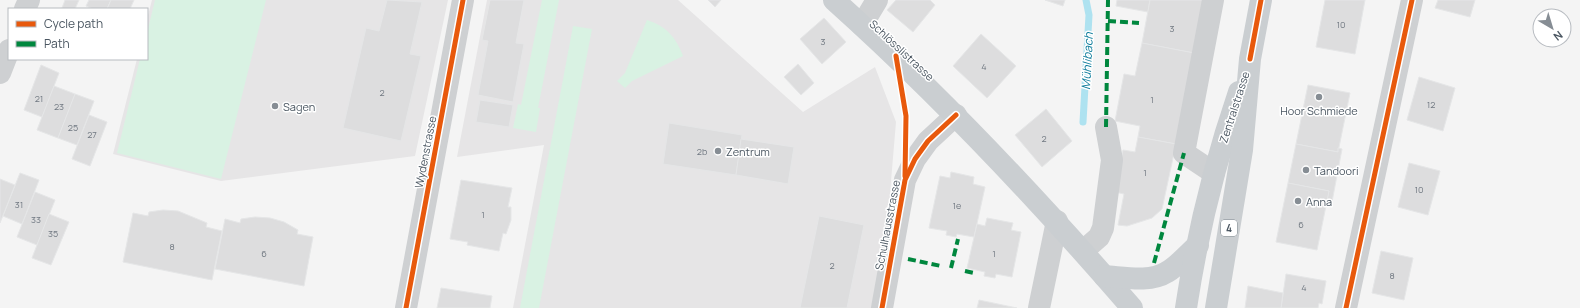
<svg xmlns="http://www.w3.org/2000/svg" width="1580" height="308" font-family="Manrope,sans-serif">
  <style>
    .education { fill: #e6e5e6 }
    .green { fill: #d9f2e3 }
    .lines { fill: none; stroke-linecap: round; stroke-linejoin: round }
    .stream { stroke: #aee2f0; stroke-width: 7 }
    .building { fill: #ddddde; stroke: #e5e6e7 }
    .minor { stroke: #ced0d2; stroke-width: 22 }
    .major { stroke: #caced1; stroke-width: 22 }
    .quiet { stroke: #00873e; stroke-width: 4; stroke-dasharray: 8 4; stroke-linecap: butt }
    .cycleway-casing { stroke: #fff; stroke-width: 8 }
    .cycleway { stroke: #e8590c; stroke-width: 5 }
    .poi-dot { fill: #868d94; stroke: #fff; stroke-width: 1.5 }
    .labels { text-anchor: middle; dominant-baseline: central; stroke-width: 3; stroke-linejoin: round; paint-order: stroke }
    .number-label { font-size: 9px; fill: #707881 }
    .shield { fill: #fff; stroke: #808990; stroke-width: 1 }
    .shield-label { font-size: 10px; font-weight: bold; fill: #4a5661 }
    .street-label { font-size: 11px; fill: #4a5661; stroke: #fff }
    .poi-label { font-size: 11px; fill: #4a5661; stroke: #fff; text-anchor: start }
    .water-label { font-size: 12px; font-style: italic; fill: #0c7c9b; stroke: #fff }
  </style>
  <rect width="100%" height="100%" fill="#f4f4f4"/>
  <g class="education">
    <path d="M152,0H448L415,156L221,181L113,154L137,59H147V19Z"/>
    <path d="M487,0H678L803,112L875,67L896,122L886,241L871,308H513L544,145L457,157Z"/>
  </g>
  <g class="green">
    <path d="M155,0H266L221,179L117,153L140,59H147V33Z"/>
    <path d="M542,0H559L538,108H540L536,132L513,128L518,104L521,105Z"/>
    <path d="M647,20C666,26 676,37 683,56L632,81L625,88L617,81L625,73Z"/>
    <path d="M573,26L592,29L539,308H520Z"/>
  </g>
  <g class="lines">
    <path class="stream" d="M1083,122L1089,15L1086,0"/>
  </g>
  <g class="building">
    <path d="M65,0H79L75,9H65L62,8Z"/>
    <path d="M89,0H111L107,9H93L86,6Z"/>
    <path d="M111,0H134L130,9H107Z"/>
    <path d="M387,0L422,2L410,54L421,56L401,141L343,128L366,28L379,31Z"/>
    <path d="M490,0H524L516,43L524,44L513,102L478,95L488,41L482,40Z"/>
    <path d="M708,0H721L715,7Z"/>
    <path d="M896,0H930L935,5L913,32L887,10Z"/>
    <path d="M1045,0H1065L1063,6Z"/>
    <path d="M1117,0H1150L1148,12L1116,6Z"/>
    <path d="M1150,0H1204L1194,53L1142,43Z"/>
    <path d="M1325,0H1365L1355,54L1316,47Z"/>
    <path d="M1438,0H1475L1470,17L1435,8Z"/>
    <path d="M824,18L846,42L822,64L800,39Z"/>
    <path d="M981,34L1016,66L987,98L953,66Z"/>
    <path d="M1142,43L1194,53L1176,144L1138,137L1140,126L1115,121L1124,74L1135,76Z"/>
    <path d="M798,64L814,83L801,95L784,77Z"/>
    <path d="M41,65L59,73L42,117L24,110Z"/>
    <path d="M1419,77L1455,88L1443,131L1407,120Z"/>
    <path d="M1308,85L1350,93L1338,152L1296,144Z"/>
    <path d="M54,86L75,94L58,138L37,130Z"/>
    <path d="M75,94L94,101L77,145L58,138Z"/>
    <path d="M480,100L513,105L509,127L476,122Z"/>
    <path d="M1046,109L1072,141L1042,167L1015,135Z"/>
    <path d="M89,115L107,122L90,166L72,159Z"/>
    <path d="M669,123L742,135L736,175L663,164Z"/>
    <path d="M1138,137L1176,144L1162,209L1152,218L1127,226L1118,225L1124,194L1115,192L1123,150L1135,152Z"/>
    <path d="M741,139L794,147L788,184L736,175Z"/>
    <path d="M1296,144L1338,152V148L1342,149L1331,207L1325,206L1329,191L1288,183Z"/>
    <path d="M1409,163L1440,171L1428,215L1398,207Z"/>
    <path d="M951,172L974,177L973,184L985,187L974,237L957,234L956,237L946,235L947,231L929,228L940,176L950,178Z"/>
    <path d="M20,173L39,180L22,224L3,216Z"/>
    <path d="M0,179L15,185L0,223Z"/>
    <path d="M461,180L512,188L508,207H511V220L506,234L503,233L499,251L467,245L468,242L450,239Z"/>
    <path d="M1288,183L1329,191L1317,250L1276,242Z"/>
    <path d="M35,192L55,200L37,245L17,237Z"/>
    <path d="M163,210L178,211L207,223L206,227L222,231L212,280L123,262L133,213L148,216L149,212Z"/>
    <path d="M49,214L69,222L51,265L32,258Z"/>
    <path d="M819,216L864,225L847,308H800Z"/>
    <path d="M255,217L270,218L284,222L298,230L297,234L313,237L304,286L215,269L225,219L240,223L241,219Z"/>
    <path d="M987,218L1013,223L1011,230L1021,232L1012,277L996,274L995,278L984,276L985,272L967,268L977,224L985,226Z"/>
    <path d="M1381,251L1413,258L1404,300L1372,293Z"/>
    <path d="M1286,274L1326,281L1322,304L1319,303L1318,308H1281Z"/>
    <path d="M1248,286L1283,293L1281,308H1245Z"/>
    <path d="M441,288L492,296L490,308H437Z"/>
    <path d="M979,300L1017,308H977Z"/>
  </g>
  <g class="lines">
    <g class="minor">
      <path d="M1213,0L1184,153L1214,173"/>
      <path d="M25,9L29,0"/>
      <path d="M862,25L877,0"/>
      <path d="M0,73L9,50"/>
      <path d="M1083,251L1099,237L1103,228L1112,160L1106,127"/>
      <path d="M406,308L463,0"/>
      <path d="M882,308L905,180L915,159L928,141L956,115"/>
      <path d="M1039,308L1057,221"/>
      <path d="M1346,308L1412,0"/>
    </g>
    <g class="major">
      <path d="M834,0C941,96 1038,199 1132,308"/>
      <path d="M1104,276C1123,277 1150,283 1167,272C1178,266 1188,254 1198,245"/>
      <path d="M1186,308C1197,235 1215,162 1239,92"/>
      <path d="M1216,308L1242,150L1250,59L1261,0"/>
    </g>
    <g class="quiet">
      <path d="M1108,21L1139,23"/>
      <path d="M1106,127L1108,0"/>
      <path d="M908,259L941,266"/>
      <path d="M1154,263L1184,153"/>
      <path d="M951,268L958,239"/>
      <path d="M965,271L974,273"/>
    </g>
    <defs>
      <g id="cycleway">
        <path d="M896,56L906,116L905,176"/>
        <path d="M1250,59L1261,0"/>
        <path d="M406,308L463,0"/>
        <path d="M882,308L905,180L915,159L928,141L956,115"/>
        <path d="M1346,308L1412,0"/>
      </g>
    </defs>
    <use href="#cycleway" class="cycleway-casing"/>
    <use href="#cycleway" class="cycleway"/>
  </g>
  <g class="poi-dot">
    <circle cx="1319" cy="97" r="4"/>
    <circle cx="275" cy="106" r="4"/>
    <circle cx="718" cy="151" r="4"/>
    <circle cx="1306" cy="170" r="4"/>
    <circle cx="1298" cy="201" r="4"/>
  </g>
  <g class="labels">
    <g class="number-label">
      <text x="1341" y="24">10</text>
      <text x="1172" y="28">3</text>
      <text x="823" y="41">3</text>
      <text x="984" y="66">4</text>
      <text x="382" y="92">2</text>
      <text x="39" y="98">21</text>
      <text x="1152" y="99">1</text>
      <text x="1431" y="104">12</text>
      <text x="59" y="106">23</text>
      <text x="73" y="127">25</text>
      <text x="92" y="134">27</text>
      <text x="1044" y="138">2</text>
      <text x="702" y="151">2b</text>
      <text x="1145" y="172">1</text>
      <text x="1419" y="189">10</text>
      <text x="19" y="204">31</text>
      <text x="957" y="205">1e</text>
      <text x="483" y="214">1</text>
      <text x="36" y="219">33</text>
      <text x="1301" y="224">6</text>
      <text x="53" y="233">35</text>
      <text x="172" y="246">8</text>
      <text x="264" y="253">6</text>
      <text x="994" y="253">1</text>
      <text x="832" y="265">2</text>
      <text x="1392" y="275">8</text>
      <text x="1304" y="287">4</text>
    </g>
    <rect class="shield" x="1221" y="220" width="16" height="16" rx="3"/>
    <g class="shield-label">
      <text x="1229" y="228">4</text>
    </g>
    <g class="street-label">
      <text transform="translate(902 50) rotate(43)">Schlösslistrasse</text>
      <text transform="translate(1234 107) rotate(-72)">Zentralstrasse</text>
      <text transform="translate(425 152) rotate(-79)">Wydenstrasse</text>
      <text transform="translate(887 225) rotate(-79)">Schulhausstrasse</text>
    </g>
    <g class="poi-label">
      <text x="283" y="106">Sagen</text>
      <text x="1319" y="110" text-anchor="middle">Hoor Schmiede</text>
      <text x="726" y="151">Zentrum</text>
      <text x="1314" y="170">Tandoori</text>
      <text x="1306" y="201">Anna</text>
    </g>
    <g class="water-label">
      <text transform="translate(1087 61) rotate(-87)">Mühlibach</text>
    </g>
  </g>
  <rect x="8" y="8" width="140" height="52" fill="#ffffff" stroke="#b7bbc0"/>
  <rect x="16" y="21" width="20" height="6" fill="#e8590c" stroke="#b7bbc0"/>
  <text x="44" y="28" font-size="12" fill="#4a5661">Cycle path</text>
  <rect x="16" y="41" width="20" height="6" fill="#00873e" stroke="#b7bbc0"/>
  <text x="44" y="48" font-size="12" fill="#4a5661">Path</text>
  <g transform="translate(1552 28) rotate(142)"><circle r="19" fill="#ffffff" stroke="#b7bbc0"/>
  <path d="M0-3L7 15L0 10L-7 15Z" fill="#868d94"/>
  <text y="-6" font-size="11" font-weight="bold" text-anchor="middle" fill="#4a5661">N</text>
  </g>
</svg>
